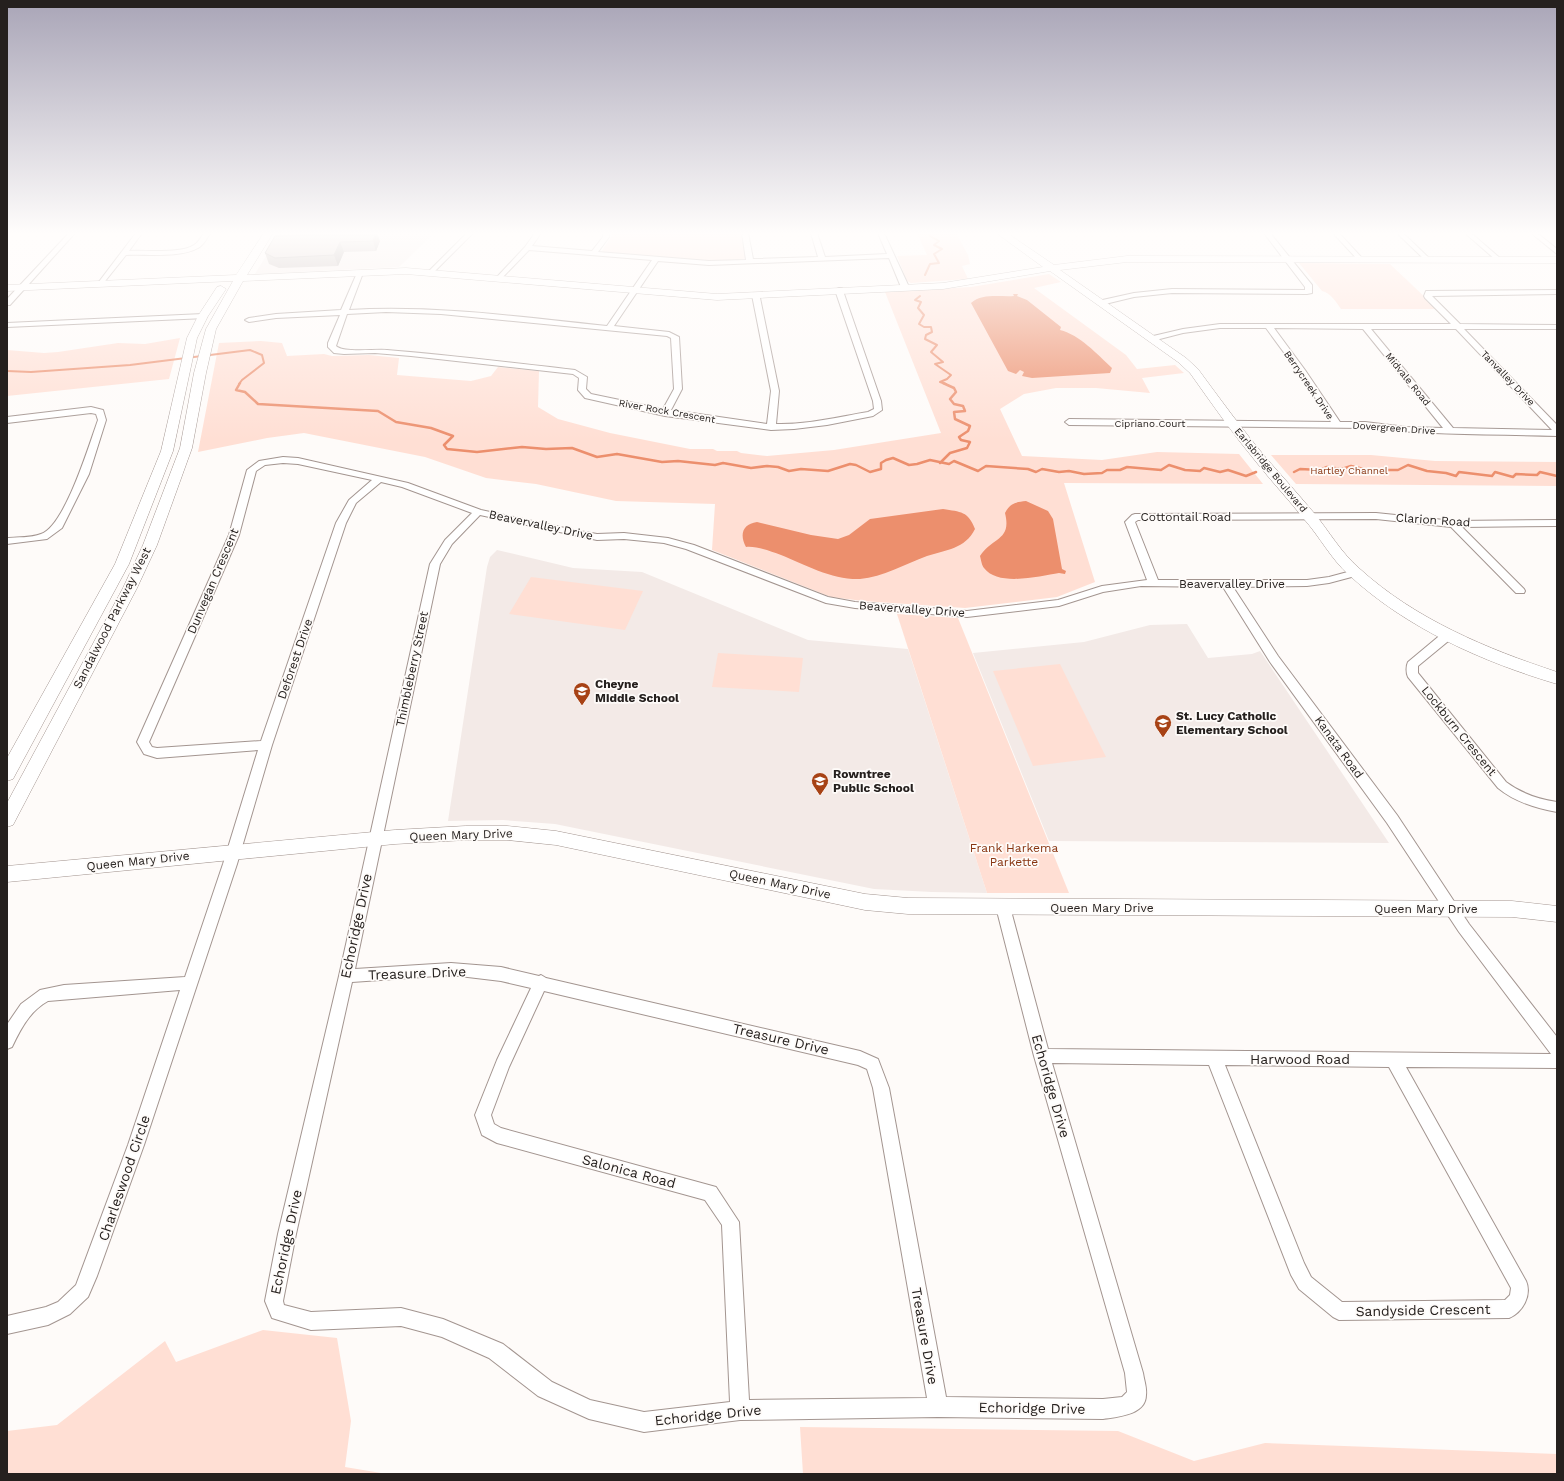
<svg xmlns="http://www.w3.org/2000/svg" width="1564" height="1481" font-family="'Work Sans',sans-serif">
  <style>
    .built { fill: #f3eae7 }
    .green { fill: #ffdfd4 }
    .water { fill: #ec8f6d }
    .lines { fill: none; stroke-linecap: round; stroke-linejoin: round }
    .stream-far1 { stroke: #ec8f6d; stroke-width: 2 }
    .stream { stroke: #ec8f6d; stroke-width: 2.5 }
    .street-casing { stroke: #a39590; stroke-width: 2 }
    .secondary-casing { stroke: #a39590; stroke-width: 1 }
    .street { fill: #fff; fill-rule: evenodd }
    .secondary { fill: #fff; fill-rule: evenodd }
    .wall { fill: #b2a6a1 }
    .shaded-wall { fill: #918783 }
    .building { fill: #cfc1bb; stroke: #918783 }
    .labels { text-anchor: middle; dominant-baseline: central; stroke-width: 3.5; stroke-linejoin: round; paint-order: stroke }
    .far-street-label { font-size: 10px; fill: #25201e; stroke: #fefbf9 }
    .far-park-label { font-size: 10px; fill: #883511; stroke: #fefbf9 }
    .street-label { font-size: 12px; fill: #25201e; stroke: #fefbf9 }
    .poi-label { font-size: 12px; font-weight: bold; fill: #25201e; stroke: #fefbf9; text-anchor: start }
    .park-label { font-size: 12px; fill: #883511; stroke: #fefbf9 }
    .near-street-label { font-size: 14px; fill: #25201e; stroke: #fefbf9 }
  </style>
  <rect width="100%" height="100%" fill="#fefbf9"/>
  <g class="built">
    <path d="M280,233H434L399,267L255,274Z"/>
    <path d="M497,550L573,568L642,572L808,640L908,649L987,893L932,892L874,889L555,824L503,820L448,821L487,567L490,557Z"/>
    <path d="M1187,624L1208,658L1252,654L1260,651L1389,843L1049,841L973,653L1084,642L1150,625Z"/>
  </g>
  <g class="green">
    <path d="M612,233H741L746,256L744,259L711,261L606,253L602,251L603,249L611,238Z"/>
    <path d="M917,233H956L968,255L970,264L962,266L968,279L911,283L907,281L897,256L927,255Z"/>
    <path d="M1299,263L1390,264C1405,279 1422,293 1436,309H1341C1336,302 1331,293 1322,291Z"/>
    <path d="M1049,274L1061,282L1034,288L1126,355L1137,369L1175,365L1184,373L1142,378L1150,393L1096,388H1056L1024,394L1000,409L1022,456L1102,460L1157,452L1239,454L1263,484L1064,483L1095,582L1057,597L965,608L863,601L831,597L712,550L715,504L616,501L536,484L486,478L425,457L304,433L267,438L198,452L219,343L261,341L282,343L287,356L324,354L332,356L369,355L399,358L397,375L471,381L491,376L498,367L539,371L538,407L558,419L610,433L690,449H713L717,451H737L741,453L767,456L834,450L941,433L885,292L971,287Z"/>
    <path d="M180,338L169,379L7,396V350L44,353L58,352L118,343L145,344Z"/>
    <path d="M1271,455H1371L1435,461L1557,462V486L1296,484Z"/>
    <path d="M531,577L643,591L625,630L509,614Z"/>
    <path d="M897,614L958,618L1069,893H987Z"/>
    <path d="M718,653L803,658L799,692L712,687Z"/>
    <path d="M1060,664L1106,757L1033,766L993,671Z"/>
    <path d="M263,1330L337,1338L351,1421L345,1467L387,1474H7V1431L57,1425L165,1341L176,1362Z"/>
    <path d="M800,1427L1118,1431L1194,1461L1265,1443L1557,1454V1474H803Z"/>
  </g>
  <g class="water">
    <path d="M1013,294H1018L1017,296L1027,300L1061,327L1060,330C1080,335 1097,354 1112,368L1110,373L1032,378L1022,376L1024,372L1020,370L1016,374L1008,371L971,303C982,293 1000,297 1014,296Z"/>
    <path d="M1026,501L1048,511L1053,519L1062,569L1066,571L1065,574L1059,573C1040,576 998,587 984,568C982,566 981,560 980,556C992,537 1012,541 1005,513C1010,503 1016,502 1026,501Z"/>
    <path d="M943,509C961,512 968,511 975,529C965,549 946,550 927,556C905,564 883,577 860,579C833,580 805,565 781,555C770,551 757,546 746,547C739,534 743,524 757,522L811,535L838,539L849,535L870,519Z"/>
  </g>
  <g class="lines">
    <g class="stream-far1">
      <path d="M925,275L930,264L939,263L934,254L942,249L934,245L939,241L930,236L929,233"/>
      <path d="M920,296L915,300L921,302L918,308L924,315L919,324L924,327H931L932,332L926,335L925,339L937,345L931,352L943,362L935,364L951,375L947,379L940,382L946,384"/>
      <path d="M7,371L31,372L130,365L250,350L262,355L264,363L242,380L239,384"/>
    </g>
    <g class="stream">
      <path d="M240,383L236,390L245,392L258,404L378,411L396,422L431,428L453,436L444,445L447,449L477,452L522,447L546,449L572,448L597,457L617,454L662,462L678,461L715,465L723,463L751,468L767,466L778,467L789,471L801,469L828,471L850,464L856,465L870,472L881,469V463L886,460L893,458L909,465L917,464L930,460L949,464L954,461L978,471L986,466L1028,469L1036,472L1042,469L1059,472L1069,471L1084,474L1102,473L1107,470H1120L1127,467L1161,470L1169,465L1185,470L1200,471L1204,468L1220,472L1228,470L1246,476L1256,472"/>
      <path d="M940,463L950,453L967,448L970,442L961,440L959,437L968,431L970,426L955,419L954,412L965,411L963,406L954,404L950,399L956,392L954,388L943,383"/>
      <path d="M1294,472L1300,469L1320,470L1327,467L1342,469L1351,466L1368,470H1398L1408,465L1427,471L1446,473L1456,476L1459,472L1492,476L1495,472L1513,477L1516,474L1537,475L1540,472L1557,476"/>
    </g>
    <defs>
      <g id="street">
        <path d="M69,233H75L10,305H7V299Z"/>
        <path d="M136,233H142L129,251C146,250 180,254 194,245C199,242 201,237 204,233H210C207,238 204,245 198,248C181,258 146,254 126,255L102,285H98V283Z"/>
        <path d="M467,233H473L432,274H428V272Z"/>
        <path d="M535,233H541L532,246L592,251L603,237V233H609V237L598,252L709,261L746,260L742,233H748L753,259L818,257L811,233H817L825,257L887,254L878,233H884L909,287L908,289H902L901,287L889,258L709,265L658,261L614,326L669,332L679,337L682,389L671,410L767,424L771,391L752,295L753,293H759L779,391L776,424C807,425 837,417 868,412L874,409L873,401L835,290L839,288H842L881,401L882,410L873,416L827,425L794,429L771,430L665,416L585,398L578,390L579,378L573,374L411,356L375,353L344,354L334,353L328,347V343L340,315L276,318L249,322L245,320L249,318L276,314L341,310L357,273L360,271L363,273L349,310C435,305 521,317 607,326L652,260L529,250L500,280H496V278L525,247ZM386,312L441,314L667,336L671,338L674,389L663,409L591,394L586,389L587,377L575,370C512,363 450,355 387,350C374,349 344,353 336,346L347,314Z"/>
        <path d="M1264,233H1270L1312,285V293L1307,294L1172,293L1134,297L1101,305L1097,303L1098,301L1134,293L1172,289L1305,290V287Z"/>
        <path d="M1333,233H1339L1362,258V260H1358Z"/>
        <path d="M1397,233H1403L1430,259V261H1426Z"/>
        <path d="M1465,233H1471L1501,259V261H1497Z"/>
        <path d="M1531,233H1537L1557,249V254Z"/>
        <path d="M1557,290V294L1432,296L1460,324L1557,325V329H1464L1557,425V436C1492,434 1429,435 1365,428L1069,425L1065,422L1069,419L1331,422L1299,373L1266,328H1220L1183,333L1152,341L1148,339L1149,337L1183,329L1220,324H1451L1425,298L1424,296L1426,291ZM1274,328L1363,329L1443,428L1406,427L1365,422H1340L1305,370ZM1371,329H1456L1552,430L1453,428Z"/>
        <path d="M203,314L207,316L206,318L7,327V323Z"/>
        <path d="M91,407L103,410L106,420L89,474L62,528L47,539L7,544V538C17,537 31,538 41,534C65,526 89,445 98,420L96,414L91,413L7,423V417Z"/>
        <path d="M283,457L298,458L408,483L481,510L579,531L597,534L624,533L668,538L694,545L828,597L855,602L967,611L1058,600L1102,586L1147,580L1125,522L1132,515L1135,514L1376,513L1454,521L1557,520V526L1462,527L1524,589L1525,591L1524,593H1516L1451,527L1376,519L1138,520L1135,522L1158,580H1307L1329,577L1355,570L1360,573L1359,575L1329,583L1307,586L1233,587L1278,656L1397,815L1469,924L1557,1037V1068L1406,1067L1526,1281C1532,1295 1523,1312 1509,1318L1339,1320L1333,1317L1299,1289L1291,1275L1209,1065L1052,1063L1143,1373C1144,1380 1147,1388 1146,1395C1146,1415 1117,1417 1103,1419L938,1417L740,1420L644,1432L589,1419L538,1396L489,1358L442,1337L401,1326L311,1330L272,1318L265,1301L278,1234L339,976L430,564L445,540L472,513L402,487L381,482L356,503L346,523L272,745L237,864L144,1145L97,1276L88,1297L70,1314L48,1325L7,1334V1316L46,1307L58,1302L76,1285L128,1145L180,990L48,1001C30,1011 21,1028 12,1047L7,1049L8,1023L21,1004L40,990L64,985L185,977L223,864L258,750L157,758L144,754L137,742L229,535L247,470L259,461ZM283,463L298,464L372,480L349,500L336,523L261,741L157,748L152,747L149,742L239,535L256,471L265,465ZM480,515L597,540L624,539L664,543L686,549L826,603L855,608L967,617L1059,606L1103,592L1141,586L1223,587L1270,662L1387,823L1459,932L1551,1054L1048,1049L1010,907L1008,903L1003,901L998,903L996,907L1034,1056L1125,1373L1127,1392L1122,1397L1103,1399L946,1397L889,1088L878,1059L860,1051L546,978L541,975L539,976L501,967L451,963L355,969L440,564L452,544ZM451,975L501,981L531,988L497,1060L475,1115L482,1135L497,1143L705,1200L722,1225L730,1402L644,1412L590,1400L552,1382L503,1344L443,1319L401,1308L311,1312L284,1305L283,1301L296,1234L352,982ZM544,991L858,1065L867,1069L873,1088L927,1398L749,1400L739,1222L716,1187L501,1128L494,1124L491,1115L509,1067ZM1225,1065L1389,1067L1511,1288L1510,1295L1505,1300L1342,1302L1311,1277L1304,1263Z"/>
        <path d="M1448,631L1452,632L1453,635L1452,638L1418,666V673L1506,782C1522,794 1538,799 1557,802V812C1535,808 1515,802 1498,788L1408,677C1406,673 1406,666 1408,662L1444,632Z"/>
      </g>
      <g id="secondary">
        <path d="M264,233H273L247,275L406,268L717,294L943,283L1043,267L999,235L998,233H1007L1054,265L1127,256L1557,257V263L1127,262L1060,270L1186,358L1198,369C1220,399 1242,429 1266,458C1282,476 1298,494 1314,513C1329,531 1341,553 1360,569C1415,619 1487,649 1557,672V684C1483,662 1406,628 1349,575C1331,559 1320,537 1304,519C1289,500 1272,482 1257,463C1233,434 1212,404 1190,373L1178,362L1050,271L943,289L717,300L406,274L243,281L216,329L206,373L192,448L157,545L137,588L13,825L7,827V803L123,588L143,545L180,448L194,373L206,329L233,281L7,291V285L236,275Z"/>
        <path d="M221,286L226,289L208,316L197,338L173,451L129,564L13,779L7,781V758L115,564L161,451L187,338L198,316L217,287Z"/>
        <path d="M466,826H507L556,831L865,894L908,898L1512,901L1557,906V922L1512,917L908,914L865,910L556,845L507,840H466L395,844L7,882V866L395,830Z"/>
      </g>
    </defs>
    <use href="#street" class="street-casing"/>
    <use href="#secondary" class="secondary-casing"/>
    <use href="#street" class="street"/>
    <use href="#secondary" class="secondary"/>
  </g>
  <path class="wall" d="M313,235L380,241L376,251L344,252L338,266L279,268L269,264L265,253Z"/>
  <g class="shaded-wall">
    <path d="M376,233H377L380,241L376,251L373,241Z"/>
    <path d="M340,242L344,252L338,266L334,255Z"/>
  </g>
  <path class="building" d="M314,233H376L373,241L340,242L334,255L275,258L265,253L275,236L313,235Z"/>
  <linearGradient id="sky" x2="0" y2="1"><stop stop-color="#a9a5b7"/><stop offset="0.53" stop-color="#fffdfc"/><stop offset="1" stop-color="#fffdfc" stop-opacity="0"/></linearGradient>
  <rect width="1564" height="440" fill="url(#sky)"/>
  <defs>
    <symbol id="school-pin" viewBox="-11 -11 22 30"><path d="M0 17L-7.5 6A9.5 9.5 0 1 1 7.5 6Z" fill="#a74215" stroke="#fefbf9"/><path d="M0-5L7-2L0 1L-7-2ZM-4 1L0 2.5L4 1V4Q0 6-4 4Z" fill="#fff"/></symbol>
  </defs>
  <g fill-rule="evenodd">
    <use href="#school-pin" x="572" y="681" width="20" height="27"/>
    <use href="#school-pin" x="1153" y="713" width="20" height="27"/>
    <use href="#school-pin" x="810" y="771" width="20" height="27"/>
  </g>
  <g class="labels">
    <g class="far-street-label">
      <text transform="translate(1508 378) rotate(46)">Tanvalley Drive</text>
      <text transform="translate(1408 379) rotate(51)">Midvale Road</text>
      <text transform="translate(1309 385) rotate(56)">Berrycreek Drive</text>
      <text transform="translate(667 411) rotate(10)">River Rock Crescent</text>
      <text x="1150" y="423">Cipriano Court</text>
      <text transform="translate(1394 428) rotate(4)">Dovergreen Drive</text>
      <text transform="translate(1271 470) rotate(50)">Earlsbridge Boulevard</text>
    </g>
    <g class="far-park-label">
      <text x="1349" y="470">Hartley Channel</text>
    </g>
    <g class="street-label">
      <text x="1186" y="517">Cottontail Road</text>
      <text transform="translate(1433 520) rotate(4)">Clarion Road</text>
      <text transform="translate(541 525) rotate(12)">Beavervalley Drive</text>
      <text transform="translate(213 581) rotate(-67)">Dunvegan Crescent</text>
      <text x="1232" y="584">Beavervalley Drive</text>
      <text transform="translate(912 609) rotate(4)">Beavervalley Drive</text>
      <text transform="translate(112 618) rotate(-63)">Sandalwood Parkway West</text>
      <text transform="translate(295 659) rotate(-71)">Deforest Drive</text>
      <text transform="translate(412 669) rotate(-78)">Thimbleberry Street</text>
      <text transform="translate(1459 731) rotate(51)">Lockburn Crescent</text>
      <text transform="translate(1339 747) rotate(54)">Kanata Road</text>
      <text transform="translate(461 835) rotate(-2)">Queen Mary Drive</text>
      <text transform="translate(138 861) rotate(-6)">Queen Mary Drive</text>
      <text transform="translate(780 884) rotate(12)">Queen Mary Drive</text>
      <text x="1102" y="908">Queen Mary Drive</text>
      <text x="1426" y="909">Queen Mary Drive</text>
    </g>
    <g class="poi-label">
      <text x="595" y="684">Cheyne<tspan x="595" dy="14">Middle School</tspan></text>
      <text x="1176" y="716">St. Lucy Catholic<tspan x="1176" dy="14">Elementary School</tspan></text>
      <text x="833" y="774">Rowntree<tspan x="833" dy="14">Public School</tspan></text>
    </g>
    <g class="park-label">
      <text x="1014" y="848">Frank Harkema<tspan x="1014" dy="14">Parkette</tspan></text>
    </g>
    <g class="near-street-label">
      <text transform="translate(356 926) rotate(-78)">Echoridge Drive</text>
      <text transform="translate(417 973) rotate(-2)">Treasure Drive</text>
      <text transform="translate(781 1039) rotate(13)">Treasure Drive</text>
      <text x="1300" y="1059">Harwood Road</text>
      <text transform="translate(1051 1086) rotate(74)">Echoridge Drive</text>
      <text transform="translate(629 1171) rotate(15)">Salonica Road</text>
      <text transform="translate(124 1178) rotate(-71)">Charleswood Circle</text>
      <text transform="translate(286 1242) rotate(-78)">Echoridge Drive</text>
      <text transform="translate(1423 1310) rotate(-1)">Sandyside Crescent</text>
      <text transform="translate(925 1336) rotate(80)">Treasure Drive</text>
      <text transform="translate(1032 1408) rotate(1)">Echoridge Drive</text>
      <text transform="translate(708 1415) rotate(-6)">Echoridge Drive</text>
    </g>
  </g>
  <rect width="1564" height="1481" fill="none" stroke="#25201e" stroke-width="16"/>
</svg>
